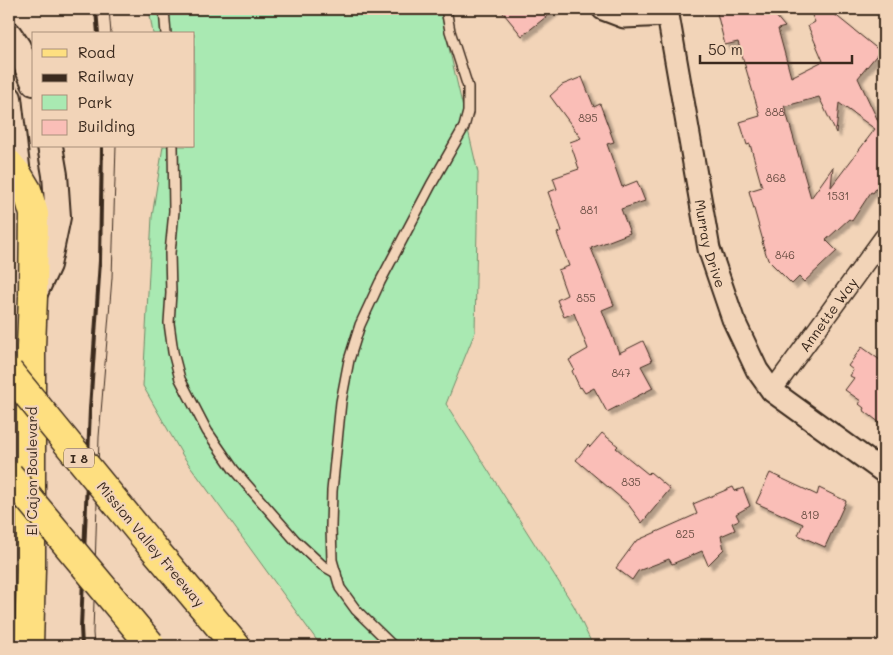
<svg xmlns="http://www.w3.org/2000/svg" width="893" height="655" font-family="Mali,sans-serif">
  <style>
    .green { fill: #a9e9b2; stroke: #728a68 }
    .building { fill: #fabeb7; stroke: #3b2a1e; fill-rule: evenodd; filter: url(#shadow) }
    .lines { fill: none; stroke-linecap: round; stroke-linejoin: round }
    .service-casing { stroke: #3b2a1e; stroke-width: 12 }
    .minor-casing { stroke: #3b2a1e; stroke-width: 21 }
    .tertiary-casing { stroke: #3b2a1e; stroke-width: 25 }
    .secondary-casing { stroke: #3b2a1e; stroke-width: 28 }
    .primary-casing { stroke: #3b2a1e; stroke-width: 31 }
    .motorway-casing { stroke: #3b2a1e; stroke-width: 31 }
    .service { stroke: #f2d4b8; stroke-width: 9 }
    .minor { stroke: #f2d4b8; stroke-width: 18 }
    .tertiary { stroke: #f2d4b8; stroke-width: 21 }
    .secondary { stroke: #f2d4b8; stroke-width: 24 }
    .primary { stroke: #fedf80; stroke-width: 28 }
    .motorway { stroke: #fedf80; stroke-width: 28 }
    .tram { stroke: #3b2a1e; stroke-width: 1 }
    .rail { stroke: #3b2a1e; stroke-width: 4 }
    .motorway-bridge-casing { stroke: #3b2a1e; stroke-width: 31; stroke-linecap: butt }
    .motorway-bridge { stroke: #fedf80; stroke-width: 28 }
    .labels { text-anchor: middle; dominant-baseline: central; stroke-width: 4.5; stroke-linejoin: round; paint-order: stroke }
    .number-label { font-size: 11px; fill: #6b4f44 }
    .shield { fill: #f2d4b8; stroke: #725d4c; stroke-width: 1 }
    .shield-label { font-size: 12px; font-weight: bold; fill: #3b2a1e }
    .street-label { font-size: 14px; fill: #3b2a1e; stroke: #f2d4b8 }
  </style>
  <defs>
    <filter id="shadow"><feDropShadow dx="4.5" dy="4.5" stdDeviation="1" flood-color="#0004"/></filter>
  </defs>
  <rect width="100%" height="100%" fill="#f2d4b8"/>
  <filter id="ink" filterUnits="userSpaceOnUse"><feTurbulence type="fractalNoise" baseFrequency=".02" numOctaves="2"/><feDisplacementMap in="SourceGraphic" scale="10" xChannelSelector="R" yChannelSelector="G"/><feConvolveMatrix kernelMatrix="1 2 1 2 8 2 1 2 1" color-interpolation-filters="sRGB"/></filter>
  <g filter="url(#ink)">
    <path class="green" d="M149,9H440L478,173L475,332L446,404L574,606L593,646H321L183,456L143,386L152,217L163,146H194V34H153Z"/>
    <g class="building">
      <path d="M500,9H556L522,36Z"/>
      <path d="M716,9H770L785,27L778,29L791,77L823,61L808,26L815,22L809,9H828L880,51L858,78L879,123L884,116V177L873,193L871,192L852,221L849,219L826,240L837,251L804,282L799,277L792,284L768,260L762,242L763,241L749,191L762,187L750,144L747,145L740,122L760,116L738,42L725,45ZM819,97L836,133L839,103L875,129L831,187L833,167L811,198L784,105L786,106Z"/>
      <path d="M582,77L594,107L600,104L614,142L607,144L622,187L637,181L645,201L621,209L630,233L591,248L614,305L602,310L619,353L643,341L652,361L641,366L653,388L607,412L594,388L585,393L581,387L580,388L572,371L574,369L569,360L588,349L574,313L564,317L557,300L567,295L558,270L569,266L557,233L562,231L548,192L557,189L553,178L579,169L570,142L581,138L550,96L562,85Z"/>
      <path d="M862,347L884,363V426L863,410L864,408L859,404L861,401L845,390L854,378L850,376L853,370L848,366Z"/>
      <path d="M602,433L618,446L616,448L648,474L650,472L670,489L642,523L628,504L576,460L588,445L590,447Z"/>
      <path d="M770,473L817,495L819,488L846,501L825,547L798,535L803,524L756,503Z"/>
      <path d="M733,487L735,491L743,488L750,506L736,514L739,520L732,523L735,530L721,536L724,549L708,565L702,551L672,564L669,559L638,571L632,580L616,568L636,541L697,514L693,504Z"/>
    </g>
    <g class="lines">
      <defs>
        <g id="service">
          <path d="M164,9L166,34"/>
          <path d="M173,146L174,211L170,253L171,293L169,323L173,352L180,379L207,431L234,470L295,540L322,565L336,573"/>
          <path d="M393,646L356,610L340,588L332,560L331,527L332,491L341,402L349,360L360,325L380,282L431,185L464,127L468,112V87L450,31L446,9"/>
        </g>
        <g id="minor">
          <path id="s1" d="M772,391L884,237"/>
        </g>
        <g id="tertiary">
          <path id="s2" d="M603,9L624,17L668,15L709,249L733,319L757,370L772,391L884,472"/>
        </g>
        <g id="secondary">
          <path d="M9,34L18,47L34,83"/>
          <path d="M9,98L18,175"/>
          <path d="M34,295L48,265L58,217L55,175L50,146"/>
        </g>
        <path id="primary" d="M18,175L27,190L34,214L33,296L31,347V568L29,646"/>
        <g id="motorway">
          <path d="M9,164L18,175"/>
          <path d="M150,544L236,646"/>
        </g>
      </defs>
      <use href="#service" class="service-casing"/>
      <use href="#minor" class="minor-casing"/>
      <use href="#tertiary" class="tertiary-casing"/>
      <use href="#secondary" class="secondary-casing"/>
      <use href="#primary" class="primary-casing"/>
      <use href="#motorway" class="motorway-casing"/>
      <use href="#service" class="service"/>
      <use href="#minor" class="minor"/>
      <use href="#tertiary" class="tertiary"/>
      <use href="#secondary" class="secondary"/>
      <use href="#primary" class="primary"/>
      <use href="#motorway" class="motorway"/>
      <g class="tram">
        <path d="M109,9L111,34"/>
        <path d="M94,646L93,633L99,437L112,278L116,146"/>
      </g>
      <g class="rail">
        <path d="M96,9L98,34"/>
        <path d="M82,646L81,627L90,409L100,261L102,146"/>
      </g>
      <defs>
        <g id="motorway-bridge">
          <path d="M9,372L150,544"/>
          <path d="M9,475L150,644"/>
        </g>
      </defs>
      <use href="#motorway-bridge" class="motorway-bridge-casing"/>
      <use href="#motorway-bridge" class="motorway-bridge"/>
    </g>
  </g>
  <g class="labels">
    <g class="number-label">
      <text x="775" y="111">888</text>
      <text x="588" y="117">895</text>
      <text x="776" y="177">868</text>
      <text x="838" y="195">1531</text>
      <text x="589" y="209">881</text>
      <text x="785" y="254">846</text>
      <text x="586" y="297">855</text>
      <text x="621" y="372">847</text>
      <text x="631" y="481">835</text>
      <text x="810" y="514">819</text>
      <text x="685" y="533">825</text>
    </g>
    <rect class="shield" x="64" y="448.5" width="30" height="19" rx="4"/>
    <g class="shield-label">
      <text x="79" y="458">I 8</text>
    </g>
    <g class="street-label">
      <text stroke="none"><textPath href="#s2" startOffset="299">Murray Drive</textPath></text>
      <text stroke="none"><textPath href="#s1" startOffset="95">Annette Way</textPath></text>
      <text transform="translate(31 471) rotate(-90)">El Cajon Boulevard</text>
      <text transform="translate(151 544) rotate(50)">Mission Valley Freeway</text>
    </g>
  </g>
  <rect width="893" height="655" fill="none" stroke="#f2d4b8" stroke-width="30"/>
  <rect x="15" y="15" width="863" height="625" fill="none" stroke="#3b2a1e" stroke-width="2" filter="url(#ink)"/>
  <rect x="32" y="32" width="162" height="115" fill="#f2d4b8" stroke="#a9907a"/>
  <rect x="42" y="49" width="25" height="8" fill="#fedf80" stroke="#a9907a"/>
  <text x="78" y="58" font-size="15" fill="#3b2a1e">Road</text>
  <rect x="42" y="74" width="25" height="8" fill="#3b2a1e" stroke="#a9907a"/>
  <text x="78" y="82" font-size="15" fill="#3b2a1e">Railway</text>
  <rect x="42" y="95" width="25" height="15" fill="#a9e9b2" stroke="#a9907a"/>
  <text x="78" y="108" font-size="15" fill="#3b2a1e">Park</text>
  <rect x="42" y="120" width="25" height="15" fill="#fabeb7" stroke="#a9907a"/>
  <text x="78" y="132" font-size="15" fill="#3b2a1e">Building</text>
  <path d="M700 55v8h152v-8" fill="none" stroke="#3b2a1e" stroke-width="2.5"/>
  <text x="708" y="55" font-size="15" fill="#3b2a1e" stroke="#f2d4b8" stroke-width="4" paint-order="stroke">50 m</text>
</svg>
